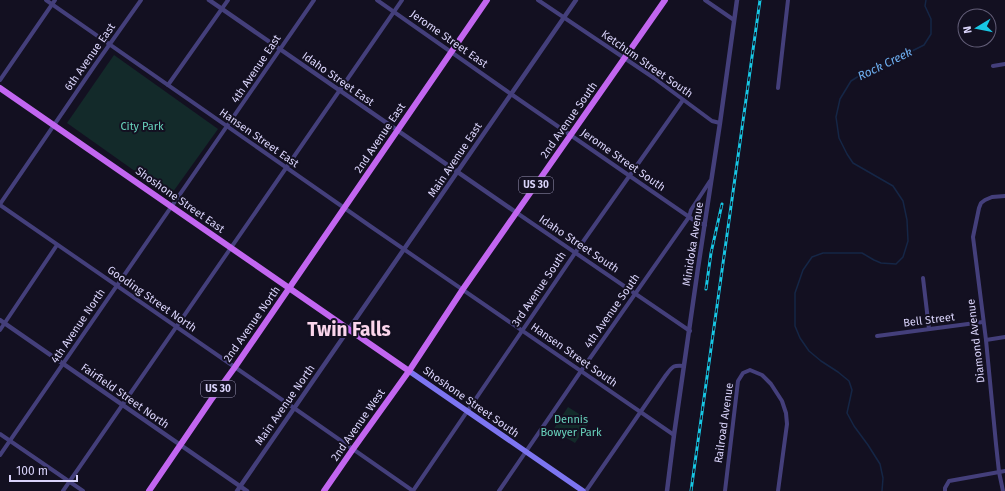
<svg xmlns="http://www.w3.org/2000/svg" width="1005" height="491" font-family="'Fira Sans',sans-serif">
  <style>
    .green { fill: #132a2a }
    .lines { fill: none; stroke-linecap: round; stroke-linejoin: round }
    .stream { stroke: #152646; stroke-width: 1.5 }
    .minor { stroke: #443f7b; stroke-width: 4 }
    .tertiary { stroke: #443f7b; stroke-width: 4.5 }
    .secondary { stroke: #7d75f1; stroke-width: 5.5 }
    .primary { stroke: #c266f0; stroke-width: 6 }
    .rail-casing { stroke: #17c7e4; stroke-width: 3 }
    .rail { stroke: #131021; stroke-width: 1.5; stroke-dasharray: 4.5; stroke-linecap: butt }
    .labels { text-anchor: middle; dominant-baseline: central; stroke-width: 4; stroke-linejoin: round; paint-order: stroke }
    .shield { fill: #131021; stroke: #9e99ba; stroke-width: 1 }
    .shield-label { font-size: 10px; font-weight: bold; fill: #dad4fb }
    .street-label { font-size: 11px; fill: #dad4fb; stroke: #131021 }
    .park-label { font-size: 11px; fill: #68d3bd; stroke: #131021 }
    .water-label { font-size: 12px; font-style: italic; fill: #6daef0; stroke: #131021 }
    .town-label { font-size: 19px; font-weight: bold; fill: #fbd6ec; stroke: #131021 }
  </style>
  <rect width="100%" height="100%" fill="#131021"/>
  <g class="green">
    <path d="M114,55L218,129L170,196L67,123Z"/>
    <path d="M568,407L590,421L575,443L553,430Z"/>
  </g>
  <g class="lines">
    <path class="stream" d="M882,491L883,478L880,464L868,445L854,426L847,413L852,390L849,381L838,372L821,361L809,351L800,338L795,326V293L803,270L812,257L823,253H862L874,260L881,263L896,264L903,257L908,241L907,220L903,201L893,186L853,163L847,154L839,138L836,117L840,99L851,81L870,69L886,64L924,45L931,34V19L925,6L926,0"/>
    <g class="minor">
      <path d="M46,0L373,228L674,435"/>
      <path d="M377,0L511,94L695,221L705,225"/>
      <path d="M538,0L654,78L712,121L720,123"/>
      <path d="M705,0L734,20"/>
      <path d="M993,66L1005,64"/>
      <path d="M0,80L55,0"/>
      <path d="M168,85L228,0"/>
      <path d="M778,88L788,0"/>
      <path d="M0,204L95,65L141,0"/>
      <path d="M0,205L294,408L413,491"/>
      <path d="M517,213L690,331"/>
      <path d="M923,278L929,329"/>
      <path d="M0,330L57,245"/>
      <path d="M877,336L983,322"/>
      <path d="M986,340L1005,337"/>
      <path d="M0,434L83,491"/>
      <path d="M0,455L314,0"/>
      <path d="M63,491L402,0"/>
      <path d="M413,491L575,253L683,100"/>
      <path d="M499,491L581,371L689,217L691,210L710,181"/>
      <path d="M586,491L666,375C673,366 673,365 684,366"/>
      <path d="M725,491L738,381L743,373L750,370L762,375L771,384L782,401L786,413L787,424L778,491"/>
      <path d="M945,491V488L949,481L1005,471"/>
      <path d="M1003,491L999,472L996,444L986,340L973,237L979,208L981,203L985,200L992,197L1005,196"/>
    </g>
    <g class="tertiary">
      <path d="M209,0L517,213"/>
      <path d="M0,320L247,491"/>
      <path d="M237,491L576,0"/>
      <path d="M667,491L674,435L698,268L720,123L737,0"/>
    </g>
    <path class="secondary" d="M409,371L583,491"/>
    <g class="primary">
      <path d="M0,88L409,371"/>
      <path d="M149,491L211,400L235,367L487,0"/>
      <path d="M324,491L353,449L409,371L463,289L665,0"/>
    </g>
    <defs>
      <g id="rail">
        <path d="M706,289L711,253L722,204"/>
        <path d="M691,491L760,0"/>
      </g>
    </defs>
    <use href="#rail" class="rail-casing"/>
    <use href="#rail" class="rail"/>
  </g>
  <g class="labels">
    <g class="shield">
      <rect x="519" y="177" width="34" height="16" rx="3"/>
      <rect x="201" y="381" width="34" height="16" rx="3"/>
    </g>
    <g class="shield-label">
      <text x="536" y="185">US 30</text>
      <text x="218" y="389">US 30</text>
    </g>
    <g class="street-label">
      <text transform="translate(449 39) rotate(35)">Jerome Street East</text>
      <text transform="translate(90 57) rotate(-55)">6th Avenue East</text>
      <text transform="translate(647 64) rotate(35)">Ketchum Street South</text>
      <text transform="translate(256 69) rotate(-56)">4th Avenue East</text>
      <text transform="translate(338 79) rotate(35)">Idaho Street East</text>
      <text transform="translate(569 120) rotate(-55)">2nd Avenue South</text>
      <text transform="translate(259 138) rotate(35)">Hansen Street East</text>
      <text transform="translate(380 138) rotate(-56)">2nd Avenue East</text>
      <text transform="translate(455 160) rotate(-56)">Main Avenue East</text>
      <text transform="translate(623 160) rotate(35)">Jerome Street South</text>
      <text transform="translate(180 200) rotate(35)">Shoshone Street East</text>
      <text transform="translate(579 244) rotate(34)">Idaho Street South</text>
      <text transform="translate(693 244) rotate(-81)">Minidoka Avenue</text>
      <text transform="translate(539 289) rotate(-56)">3rd Avenue South</text>
      <text transform="translate(152 299) rotate(35)">Gooding Street North</text>
      <text transform="translate(612 311) rotate(-55)">4th Avenue South</text>
      <text transform="translate(929 320) rotate(-7)">Bell Street</text>
      <text transform="translate(252 324) rotate(-55)">2nd Avenue North</text>
      <text transform="translate(78 326) rotate(-56)">4th Avenue North</text>
      <text transform="translate(976 341) rotate(-97)">Diamond Avenue</text>
      <text transform="translate(574 355) rotate(35)">Hansen Street South</text>
      <text transform="translate(125 396) rotate(35)">Fairfield Street North</text>
      <text transform="translate(471 402) rotate(35)">Shoshone Street South</text>
      <text transform="translate(285 405) rotate(-55)">Main Avenue North</text>
      <text transform="translate(724 423) rotate(-82)">Railroad Avenue</text>
      <text transform="translate(358 425) rotate(-55)">2nd Avenue West</text>
    </g>
    <g class="park-label">
      <text x="142" y="126">City Park</text>
      <text x="571" y="419">Dennis<tspan x="571" dy="13">Bowyer Park</tspan></text>
    </g>
    <g class="water-label">
      <text transform="translate(885 64) rotate(-26)">Rock Creek</text>
    </g>
    <g class="town-label">
      <text x="349" y="329">Twin Falls</text>
    </g>
  </g>
  <g transform="translate(977 28) rotate(260)"><circle r="19" fill="#131021" stroke="#635e78"/>
  <path d="M0-3L7 15L0 10L-7 15Z" fill="#17c7e4"/>
  <text y="-6" font-size="11" font-weight="bold" text-anchor="middle" fill="#dad4fb">N</text>
  </g>
  <path d="M10 475v6h67v-6" fill="none" stroke="#dad4fb" stroke-width="2"/>
  <text x="16" y="475" font-size="12" fill="#dad4fb" stroke="#131021" stroke-width="3" paint-order="stroke">100 m</text>
</svg>
